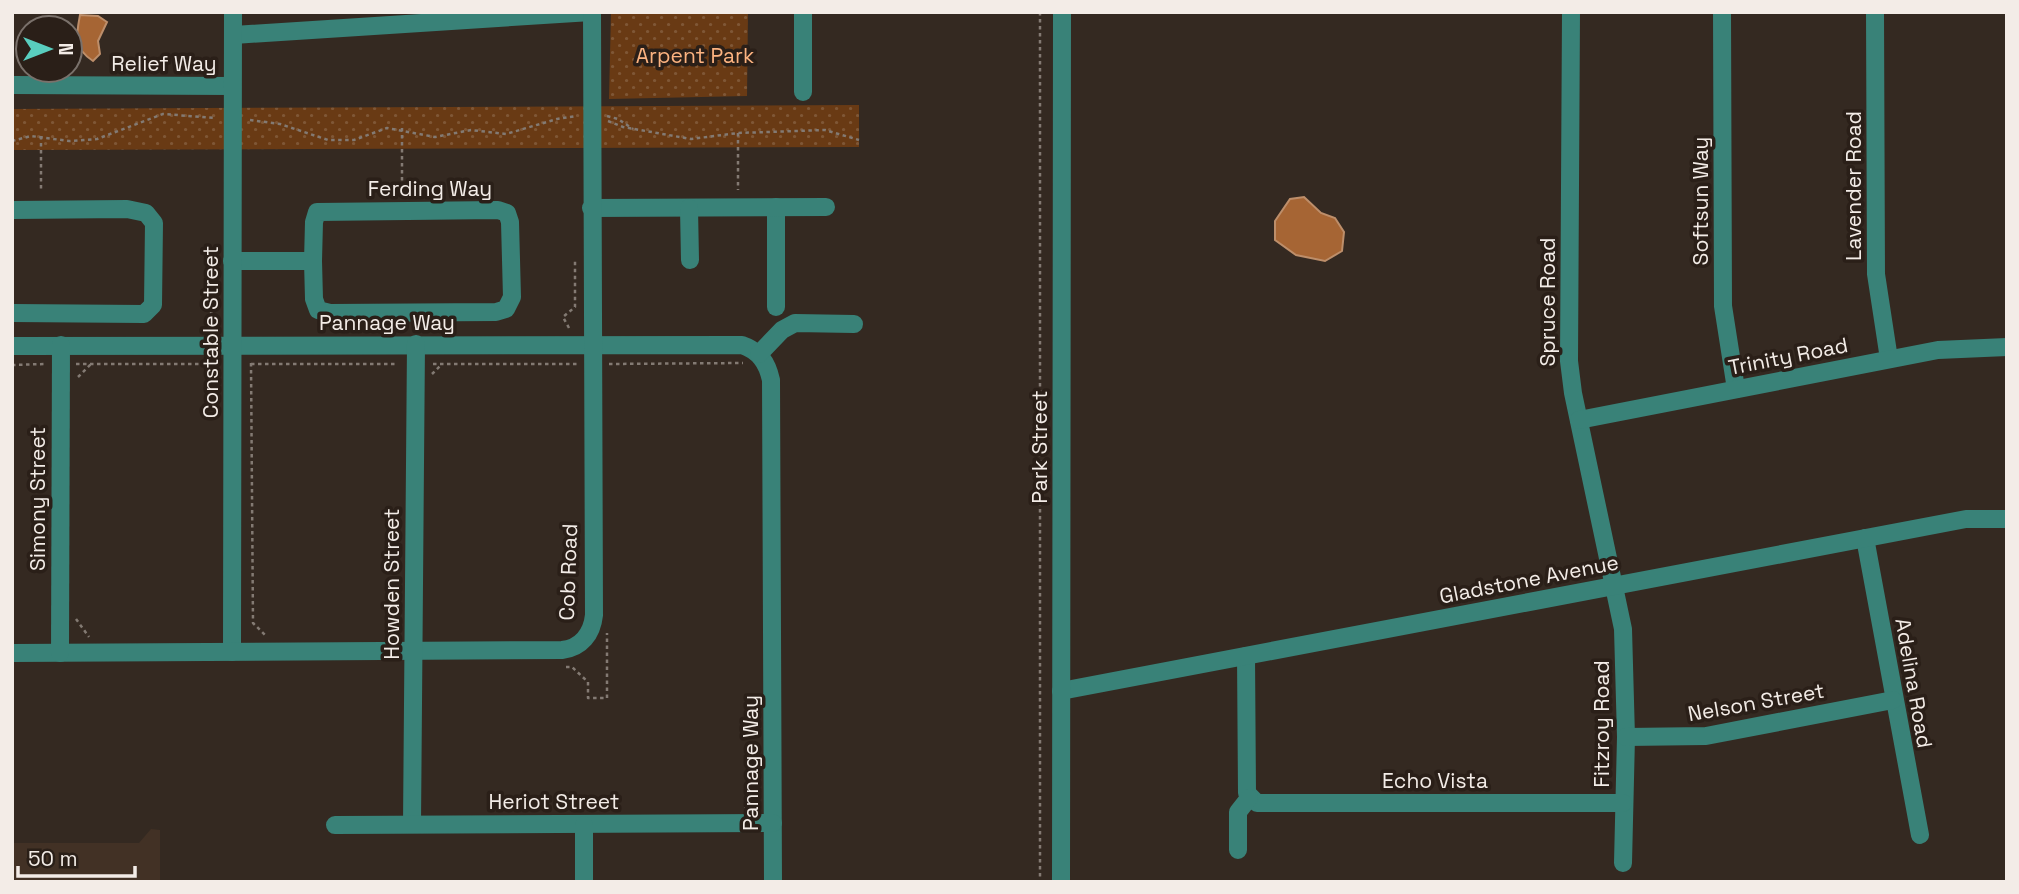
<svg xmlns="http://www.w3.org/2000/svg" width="2019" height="894" font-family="'Space Grotesk',sans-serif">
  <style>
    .built { fill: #423125 }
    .grass { fill: url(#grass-dots) }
    .water { fill: #a66534; stroke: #bd8e6a; stroke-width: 2 }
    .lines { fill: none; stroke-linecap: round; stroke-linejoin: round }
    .path { stroke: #837a73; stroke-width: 2.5; stroke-dasharray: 3.5 3.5; stroke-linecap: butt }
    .minor { stroke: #398278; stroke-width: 18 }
    .labels { text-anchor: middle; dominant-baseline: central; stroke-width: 7; stroke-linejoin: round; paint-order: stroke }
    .park-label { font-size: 21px; fill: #fcb380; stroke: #2a1f18 }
    .street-label { font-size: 21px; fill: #f3ece7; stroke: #2a1f18 }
  </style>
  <defs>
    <pattern id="grass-dots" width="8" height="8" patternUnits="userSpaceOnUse" patternTransform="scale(1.75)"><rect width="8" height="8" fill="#693a14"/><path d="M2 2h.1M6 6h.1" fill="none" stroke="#7f5736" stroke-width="1.8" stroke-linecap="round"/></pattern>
  </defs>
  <rect width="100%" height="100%" fill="#342921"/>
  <path class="built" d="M151,829L160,830V882H12V843H139Z"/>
  <g class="grass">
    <path d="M611,12H748L747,96L609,99Z"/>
    <path d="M859,105V147L12,150V109Z"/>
  </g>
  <g class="water">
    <path d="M80,15L98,16L107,22L98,41L100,54L93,61C73,48 76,36 80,15Z"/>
    <path d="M1304,197L1321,213L1335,218L1344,232L1342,251L1325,261L1296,255L1275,240V221L1290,199Z"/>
  </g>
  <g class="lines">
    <g class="path">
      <path d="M1040,12V882"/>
      <path d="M607,116L618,119L633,129"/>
      <path d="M250,120L280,124L328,140H354L387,128L435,137L471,130L506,134L557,119L576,116"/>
      <path d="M608,121L623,127L691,139L738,133L825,130L859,140"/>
      <path d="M402,128V195"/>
      <path d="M738,133V190"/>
      <path d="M41,136V192"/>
      <path d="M12,141L31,136L69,141L97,139L163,114L216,118"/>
      <path d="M569,328L563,317L575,307V260"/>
      <path d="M211,329V313L217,307"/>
      <path d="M251,363L253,623L265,635"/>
      <path d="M76,364H216"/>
      <path d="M251,364H398"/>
      <path d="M433,364H577"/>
      <path d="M609,364L743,363"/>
      <path d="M12,365L45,364"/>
      <path d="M432,374L442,364"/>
      <path d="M78,377L91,364"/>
      <path d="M76,619L89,637"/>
      <path d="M566,667H572L588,682V698H607V633"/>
      <path d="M745,808L756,794"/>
    </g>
    <g class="minor">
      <path d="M1571,12L1569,361L1573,393L1623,629L1626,737L1623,863"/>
      <path d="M1722,12L1723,306L1736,389"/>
      <path d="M1875,12L1876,274L1889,359"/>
      <path d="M234,35L591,12"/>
      <path d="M12,85L232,86"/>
      <path d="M803,92V12"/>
      <path d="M776,207V307"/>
      <path d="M591,208L826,207"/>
      <path d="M689,208L690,260"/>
      <path d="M12,210L127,209L146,213L154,223L153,305L144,314L12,313"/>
      <path d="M232,261H313L314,299L318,310L330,313L496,312L506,309L512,297L510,222L507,213L498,210L317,212L314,222L313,261"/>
      <path d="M12,346L742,345C759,351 767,362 771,380L773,882"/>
      <path d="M759,354L782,330L795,323L854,324"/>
      <path d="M1579,420L1938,350L2007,347"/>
      <path d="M1865,538L1920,835"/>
      <path d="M232,652L233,12"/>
      <path d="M12,653L562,650C581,648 592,634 594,615L592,12"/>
      <path d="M60,653L61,345"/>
      <path d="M1246,656L1247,793L1257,803H1623"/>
      <path d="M1061,691L1966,519H2007"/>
      <path d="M1626,737L1706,736L1893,700"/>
      <path d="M412,824L416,344"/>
      <path d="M335,825L773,823"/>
      <path d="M584,825V882"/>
      <path d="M1238,850V812L1249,798"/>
      <path d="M1061,882L1062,12"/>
    </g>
  </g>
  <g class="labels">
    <g class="park-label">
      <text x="695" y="55">Arpent Park</text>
    </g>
    <g class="street-label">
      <text x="164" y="63">Relief Way</text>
      <text transform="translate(1853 186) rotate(-90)">Lavender Road</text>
      <text x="430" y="188">Ferding Way</text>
      <text transform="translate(1700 201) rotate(-90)">Softsun Way</text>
      <text transform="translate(1547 302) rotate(-90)">Spruce Road</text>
      <text x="387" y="322">Pannage Way</text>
      <text transform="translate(210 332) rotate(-90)">Constable Street</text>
      <text transform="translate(1788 356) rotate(-11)">Trinity Road</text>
      <text transform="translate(1039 447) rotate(-90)">Park Street</text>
      <text transform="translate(37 499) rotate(-90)">Simony Street</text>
      <text transform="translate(568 572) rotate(-88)">Cob Road</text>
      <text transform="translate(1529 579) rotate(-11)">Gladstone Avenue</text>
      <text transform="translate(391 584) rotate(-90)">Howden Street</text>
      <text transform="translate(1914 683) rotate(80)">Adelina Road</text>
      <text transform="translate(1756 702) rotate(-10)">Nelson Street</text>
      <text transform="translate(1601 724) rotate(-90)">Fitzroy Road</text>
      <text transform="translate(750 763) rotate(-90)">Pannage Way</text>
      <text x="1435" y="780">Echo Vista</text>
      <text x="554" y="801">Heriot Street</text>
    </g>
  </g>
  <rect width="2019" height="894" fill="none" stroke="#f3ece7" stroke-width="28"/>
  <g transform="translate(49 49) rotate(90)"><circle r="33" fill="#2a1f18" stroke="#7a716b" stroke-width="2"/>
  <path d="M0-5L12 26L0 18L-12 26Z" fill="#59cebf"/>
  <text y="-10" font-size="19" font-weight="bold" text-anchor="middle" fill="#f3ece7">N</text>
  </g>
  <path d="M18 866v10h117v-10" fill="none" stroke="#f3ece7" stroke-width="3.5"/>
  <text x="28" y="866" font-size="21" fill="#f3ece7" stroke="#2a1f18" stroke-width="5" paint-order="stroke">50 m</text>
</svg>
